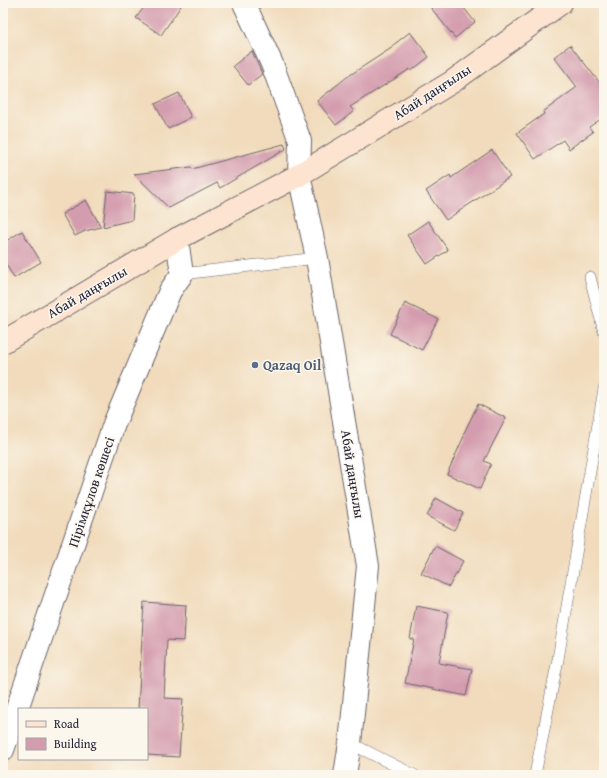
<svg xmlns="http://www.w3.org/2000/svg" width="607" height="778" font-family="'Gentium Book Plus',serif">
  <style>
    .building { fill: #d49daf }
    .lines { fill: none; stroke-linecap: round; stroke-linejoin: round }
    .lane-casing { stroke: #6a6368; stroke-width: 12 }
    .street-casing { stroke: #6a6368; stroke-width: 24 }
    .secondary-casing { stroke: #6a6368; stroke-width: 24 }
    .lane { stroke: #fff; stroke-width: 11 }
    .street { stroke: #fff; stroke-width: 22 }
    .secondary { stroke: #fde4d0; stroke-width: 22 }
    .service-dot { fill: #5c6f8a; stroke: #fbf7ec; stroke-width: 1.5 }
    .labels { text-anchor: middle; dominant-baseline: central; stroke-width: 3; stroke-linejoin: round; paint-order: stroke }
    .street-label { font-size: 14px; fill: #22223b; stroke: #fbf7ec }
    .service-label { font-size: 14px; font-weight: bold; fill: #4e5e75; stroke: #fbf7ec; text-anchor: start }
  </style>
  <rect width="100%" height="100%" fill="#fbf7ec"/>
  <filter id="ink" filterUnits="userSpaceOnUse"><feTurbulence type="fractalNoise" baseFrequency=".025" numOctaves="2"/><feDisplacementMap in="SourceGraphic" scale="8" xChannelSelector="R" yChannelSelector="G"/><feConvolveMatrix kernelMatrix="1 2 1 2 8 2 1 2 1" color-interpolation-filters="sRGB"/></filter>
  <filter id="wash" filterUnits="userSpaceOnUse"><feTurbulence type="fractalNoise" baseFrequency=".012" numOctaves="4" result="noise"/><feDisplacementMap in="SourceGraphic" scale="16" xChannelSelector="R" yChannelSelector="G"/><feGaussianBlur stdDeviation="0.9" result="paint"/><feColorMatrix in="noise" values="0 0 0 0 0 0 0 0 0 0 0 0 0 0 0 0 0 1.4 0 .05"/><feComposite in="paint" operator="in"/></filter>
  <g filter="url(#wash)">
    <rect width="100%" height="100%" fill="#f1dbbc"/>
    <g id="blocks">
      <g class="building">
        <path d="M147,3H183L161,35L136,18Z"/>
        <path d="M427,3H460L475,22L455,38Z"/>
        <path d="M410,32L429,57L411,71L410,69L350,107L354,111L336,125L317,101L347,77L393,47L392,46Z"/>
        <path d="M570,45L604,88V117L589,127L593,132L569,149L563,140L535,159L517,133L544,114L543,112L577,87L554,57Z"/>
        <path d="M252,51L262,74L248,85L233,66Z"/>
        <path d="M179,93L191,117L168,129L155,104Z"/>
        <path d="M284,144L286,149L220,188L217,183L169,208L134,174L191,167L192,169Z"/>
        <path d="M492,150L510,177L446,220L426,191L450,175L451,178Z"/>
        <path d="M107,191L134,194L132,220L103,227Z"/>
        <path d="M86,200L101,227L85,231L75,236L62,214Z"/>
        <path d="M428,221L448,250L427,264L407,235Z"/>
        <path d="M22,231L41,262L14,278L3,259V243Z"/>
        <path d="M405,303L438,319L422,350L390,334Z"/>
        <path d="M478,404L506,418L484,461L491,464L480,489L447,474L464,436L463,435Z"/>
        <path d="M436,498L463,513L454,530L427,516Z"/>
        <path d="M435,546L463,561L449,587L421,573Z"/>
        <path d="M144,602L186,605L184,641L167,640L164,698L183,699L179,757L147,755V709H138Z"/>
        <path d="M416,606L448,612L439,663L472,669L466,696L405,683L414,639H410Z"/>
      </g>
    </g>
  </g>
  <g filter="url(#ink)">
    <use href="#blocks" fill-opacity="0" stroke="#6a6368" stroke-width="1"/>
    <g class="lines">
      <defs>
        <g id="lane">
          <path d="M182,274L317,258"/>
          <path d="M590,277L604,332"/>
          <path d="M350,743L414,775"/>
          <path d="M535,775L558,659L604,389"/>
        </g>
        <g id="street">
          <path d="M244,3L272,64L300,141L299,175L317,258L368,566L350,743L345,775"/>
          <path d="M3,750L114,424L170,291L182,274L177,239"/>
        </g>
        <path id="secondary" d="M3,342L177,239L299,175L452,82L561,3"/>
      </defs>
      <use href="#lane" class="lane-casing"/>
      <use href="#street" class="street-casing"/>
      <use href="#secondary" class="secondary-casing"/>
      <use href="#lane" class="lane"/>
      <use href="#street" class="street"/>
      <use href="#secondary" class="secondary"/>
    </g>
  </g>
  <circle class="service-dot" cx="255" cy="365" r="4"/>
  <g class="labels">
    <g class="street-label">
      <text transform="translate(432 92) rotate(-33)">Абай даңғылы</text>
      <text transform="translate(87 292) rotate(-30)">Абай даңғылы</text>
      <text transform="translate(353 474) rotate(81)">Абай даңғылы</text>
      <text transform="translate(91 492) rotate(-71)">Пірімқұлов көшесі</text>
    </g>
    <g class="service-label">
      <text x="263" y="365">Qazaq Oil</text>
    </g>
  </g>
  <rect width="607" height="778" fill="none" stroke="#fbf7ec" stroke-width="16"/>
  <rect x="18" y="708" width="130" height="52" fill="#fbf7ec" stroke="#a4a2a5"/>
  <rect x="26" y="721" width="20" height="6" fill="#fde4d0" stroke="#a4a2a5"/>
  <text x="54" y="728" font-size="12" fill="#22223b">Road</text>
  <rect x="26" y="738" width="20" height="12" fill="#d49daf" stroke="#a4a2a5"/>
  <text x="54" y="748" font-size="12" fill="#22223b">Building</text>
</svg>
